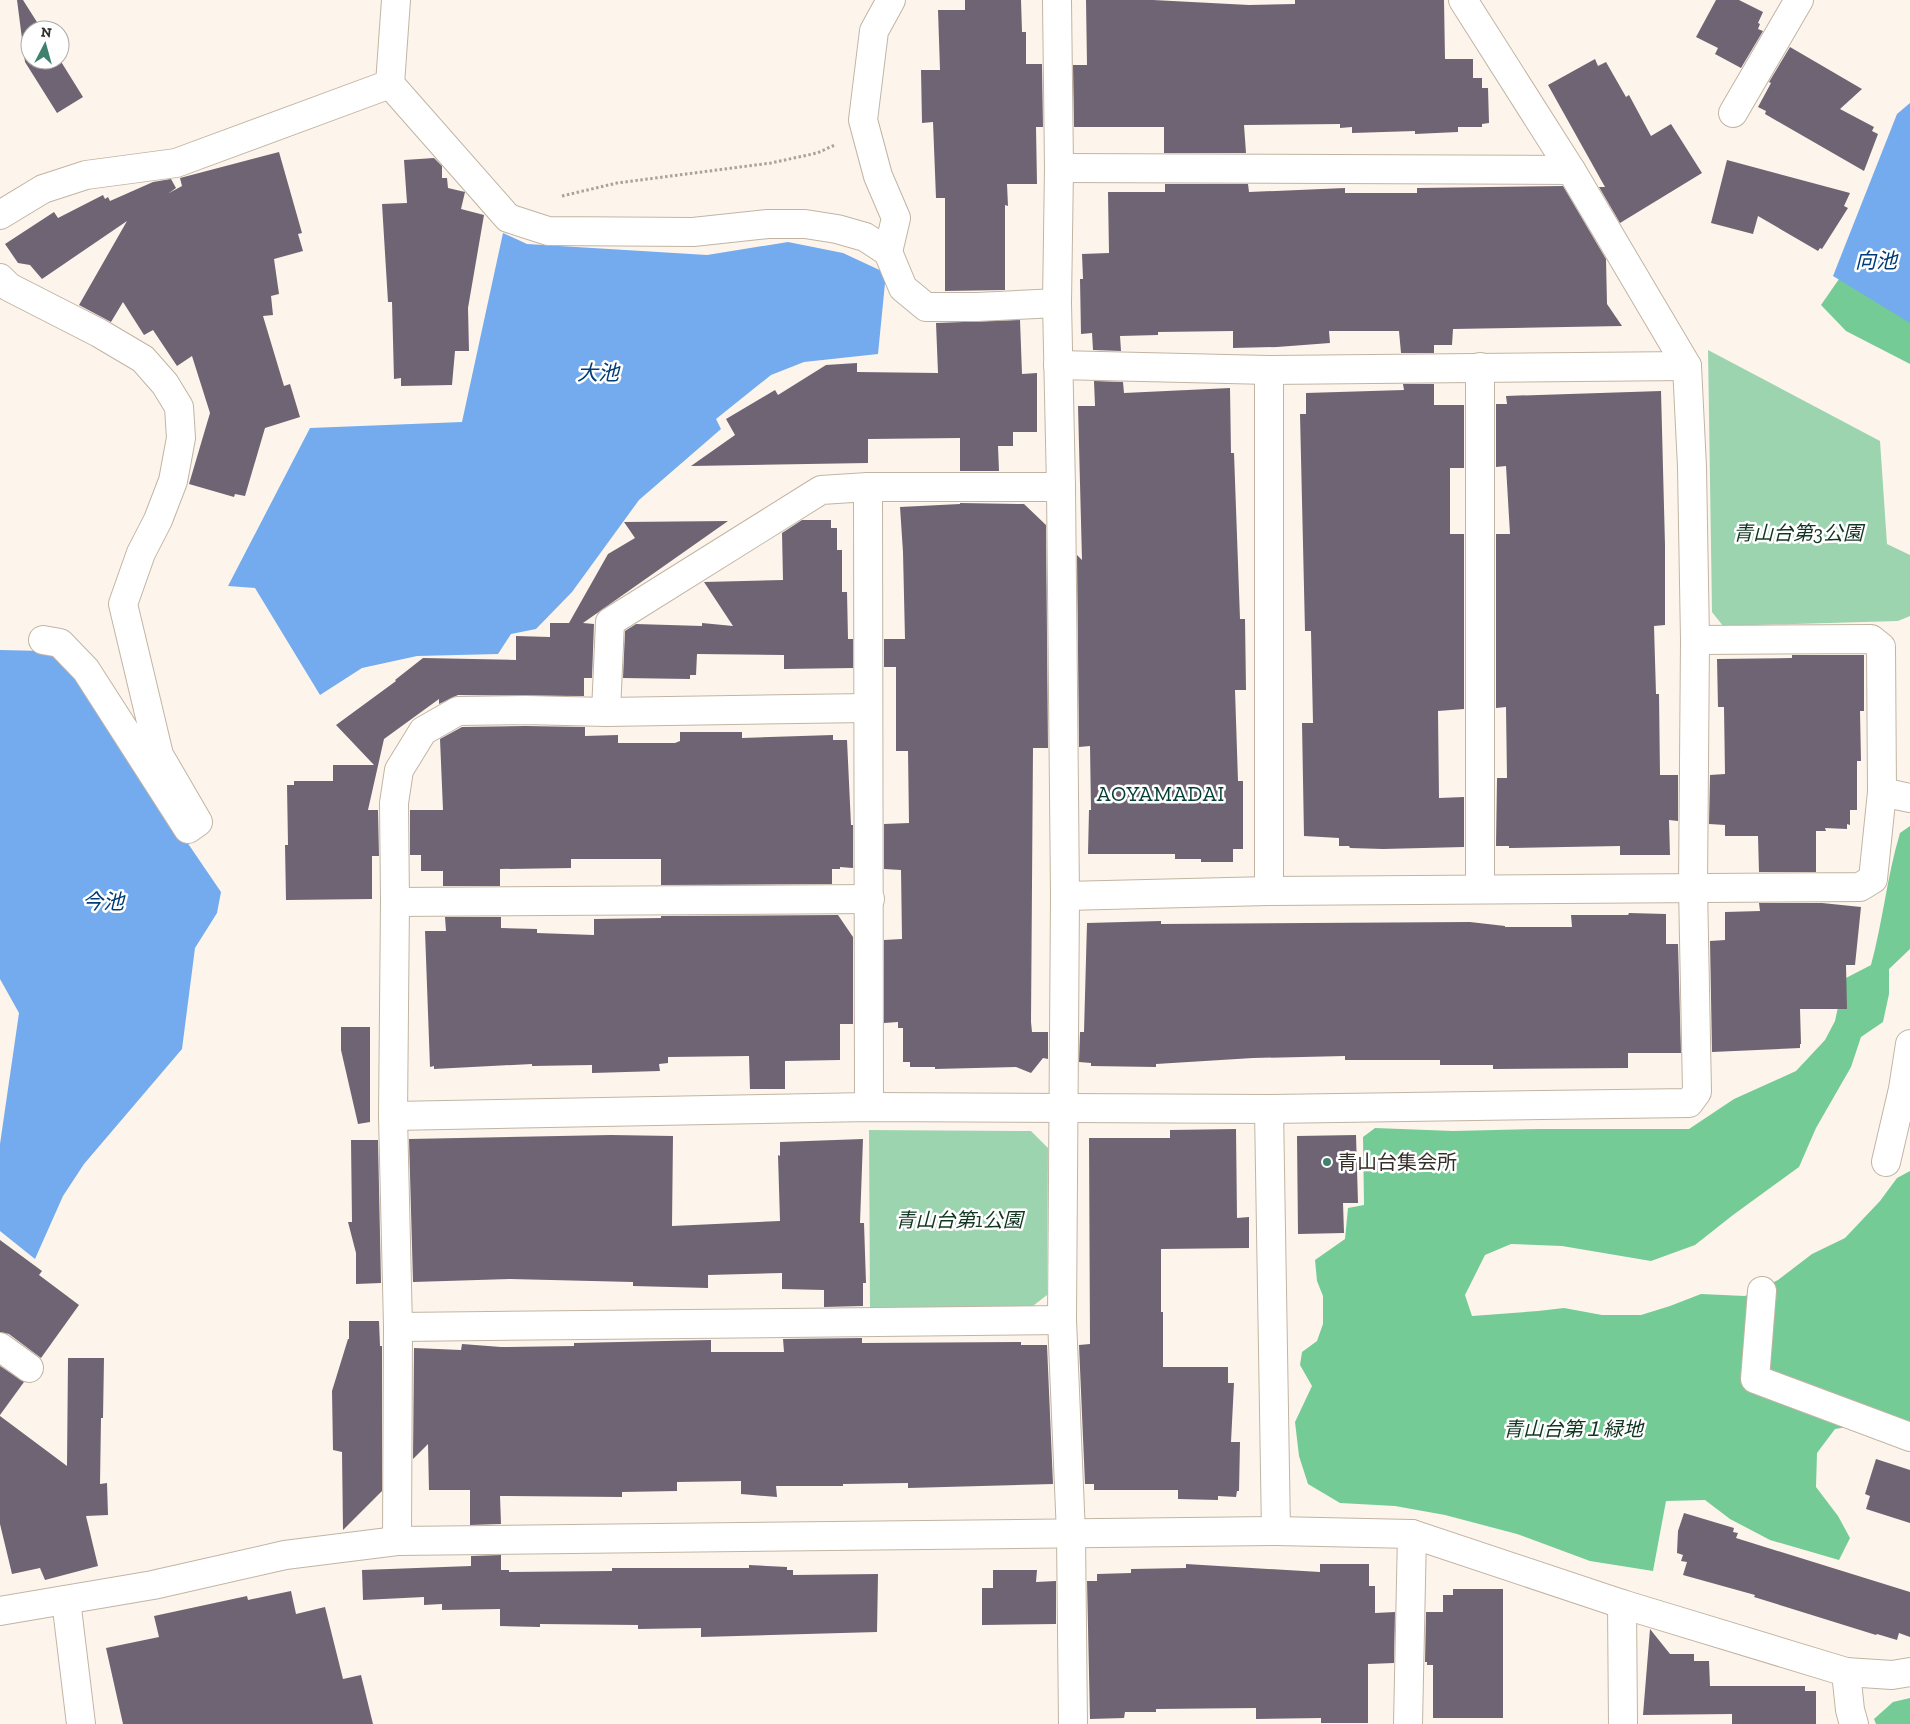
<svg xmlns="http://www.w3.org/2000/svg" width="1910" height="1724" font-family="'Zilla Slab','Noto Sans JP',serif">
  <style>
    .green { fill: #9dd4b0 }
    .forest { fill: #75cb95 }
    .water { fill: #73abee }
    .building { fill: #6f6473 }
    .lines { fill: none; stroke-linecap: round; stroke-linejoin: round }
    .minor-casing { stroke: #c1b4a4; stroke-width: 30 }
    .path { stroke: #aaa39a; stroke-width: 3; stroke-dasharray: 2.5 2.5; stroke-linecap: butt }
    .minor { stroke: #fff; stroke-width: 28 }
    .poi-dot { fill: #3f806f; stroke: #fff; stroke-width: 2 }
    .labels { text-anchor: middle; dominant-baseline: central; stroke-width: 5; stroke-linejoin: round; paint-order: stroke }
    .park-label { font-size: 20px; font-style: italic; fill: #103520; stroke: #fff }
    .poi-label { font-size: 20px; fill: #332e27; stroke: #fff; text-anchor: start }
    .water-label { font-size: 21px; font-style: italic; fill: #003c77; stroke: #fff }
    .neighbourhood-label { font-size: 21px; letter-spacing: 1px; fill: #013d31; stroke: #fff }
  </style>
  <rect width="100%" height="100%" fill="#fdf5eb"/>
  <g class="green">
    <path d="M1708,350L1880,441L1887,544L1910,555V616L1898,621L1723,626L1712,612Z"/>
    <path d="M869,1130L1031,1131L1048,1148L1047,1295L1029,1309L870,1308Z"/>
  </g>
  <g class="forest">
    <path d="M1910,254V364L1846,331L1821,305L1839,279Z"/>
    <path d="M1910,826V949L1889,969V994L1883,1022L1861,1037L1851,1067L1816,1128L1799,1167L1733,1215L1695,1245L1651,1261L1562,1246L1511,1244L1485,1255L1465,1295L1472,1316L1538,1311L1564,1308L1602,1315H1641L1670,1306L1701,1294L1745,1296L1778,1280L1812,1254L1845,1238L1880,1201L1897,1178L1910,1171V1428L1889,1420L1835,1429L1817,1453L1816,1487L1838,1516L1850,1538L1839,1560L1770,1540L1730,1519L1705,1500L1666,1501L1653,1571L1590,1561L1517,1534L1445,1515L1395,1506L1340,1503L1308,1484L1299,1456L1295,1422L1312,1386L1300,1365L1302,1352L1317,1341L1323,1324V1296L1317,1281L1315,1260L1345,1239L1348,1208L1364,1205L1363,1137L1375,1128L1453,1131L1539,1129H1689L1734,1099L1796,1071L1825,1040L1835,1021L1844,979L1871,965C1883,921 1887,876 1900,833Z"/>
    <path d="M1910,1698V1724H1876L1874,1719L1893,1702Z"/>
  </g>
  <g class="water">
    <path d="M1910,103V323L1833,276L1897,114Z"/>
    <path d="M503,233L527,244L707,255L788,242L843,253L886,273L878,354L804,362L771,375L716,419L721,429L639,500L572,592L536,629L511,634L498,654L417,656L362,668L320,695L255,588L228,586L310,428L462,422Z"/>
    <path d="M0,650L44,651L63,660L221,892L217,913L195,948L182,1049L84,1164L63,1196L35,1259L0,1231V1144L19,1013L0,979Z"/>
  </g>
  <g class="building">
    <path d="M17,0H23L42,30H30V60H60L83,97L57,113L25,62Z"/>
    <path d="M965,0H1021L1022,32H1026V64H1042L1043,127H1036L1037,184H1007L1008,206L1005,205V290L945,291V198H936L933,122L922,123L921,70H940L938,10H965Z"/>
    <path d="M1086,0H1153L1249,5L1295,4V0H1444L1445,59H1473V78H1482V88H1488L1489,123L1482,124V127H1458V132L1415,134V131L1352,133V127L1340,128V124L1244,125L1246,153H1164V127H1074L1073,65H1087Z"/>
    <path d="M1716,0H1739L1763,12L1758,23L1760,24L1758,29L1763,31L1741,68L1715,54L1718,48L1696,37Z"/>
    <path d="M1790,47L1862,89L1840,109L1874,127L1872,131L1878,134L1864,171L1765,114L1766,111L1758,107L1771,83L1769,82Z"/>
    <path d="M1595,59L1598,66L1606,62L1626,97L1629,95L1651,136L1671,124L1702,173L1620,223L1599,187H1605L1548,85Z"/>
    <path d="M279,152L302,233L298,234L303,251L274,259L279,294L271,296L273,315L263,316L284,386L290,384L300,417L265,428L245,496L235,494L234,497L189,484L210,413L192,356L177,366L153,330L144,335L123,302L111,322L79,305L127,221L42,279L30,265L18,263L5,244L54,212L58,218L103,195L105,199L108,197L110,201L153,182L171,179L176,188L169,193L182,186L180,178Z"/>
    <path d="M434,158L442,166V178H447L448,188L465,192L461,209L484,215L468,308L469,351H455L452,385L401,386V378L394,379L392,302H388L382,204L407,203L404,160Z"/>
    <path d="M1727,160L1850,193L1844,206L1848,208L1822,249L1820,248L1818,251L1758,216L1753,234L1711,223Z"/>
    <path d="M1165,184H1248L1249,192L1345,188V193H1417V188L1563,186L1606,259L1607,304L1622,326L1453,329L1452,345H1434V353H1401L1399,331H1329L1330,343L1277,347L1233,348V331L1158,332V335L1120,336L1121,351L1093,350L1092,333L1081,334L1080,279H1083L1082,254L1109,253L1108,192H1165Z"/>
    <path d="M1020,320L1022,374L1037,373V432H1013V446H998L999,471H960V438L868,439V463L691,466L735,435L726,419L775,390L778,395L826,365L857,363V372L938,373L936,323Z"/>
    <path d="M1094,381L1123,382L1124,393L1230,388L1231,453H1234L1240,619H1245L1246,690H1235L1238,781H1243V849H1233V862H1201V859H1175V854H1088L1089,810H1091L1090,746L1079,747L1077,555L1082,560L1078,406H1095Z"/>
    <path d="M1403,384H1434V405H1464V468H1450V534H1464V709L1438,711L1439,798L1464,797V847L1383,849L1350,848L1349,846H1339V838L1304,836L1302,723H1313L1311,631H1305L1300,414H1306V393L1404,390Z"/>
    <path d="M1661,391L1665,545V625L1654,626L1656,694H1659L1660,775H1678V821L1669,820L1670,855H1620V846L1509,848V846H1496L1497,778H1507L1506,707L1496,708V534H1510L1506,466L1496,467V404H1507L1506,396Z"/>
    <path d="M960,503L1024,504L1046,525L1048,748H1033L1031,1022L1032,1032H1048V1059L1043,1058L1031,1073L1016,1067L935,1069V1067H910V1062H903V1028H898V1022L884,1023V940L902,939L901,870L884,869V824L909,823L908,751H896V667H884V639H905L903,552L900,507L960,504Z"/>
    <path d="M802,520H831V528H837V550H842V592H847L848,639H853V668L784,669V655L697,654L696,675H690V679L623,678L625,631L636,624L702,626V623L733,626L704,582L783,580L782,533Z"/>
    <path d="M728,521L583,623L594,624L592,678H584V696L458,695L439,704V699L384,739L368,810H378L379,856H372V899L286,900L285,845H288L287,785H294V781H333V765H374L336,725L396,681L395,680L423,658L516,660V636L550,637V623H569L608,554L635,538L624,522Z"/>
    <path d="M1792,655H1864V711H1860L1861,761H1857V810H1850V825L1847,824V829L1825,828L1826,831H1816V872H1759L1758,836H1725V825L1709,824L1710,775L1725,774L1724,707H1718L1717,659L1792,658Z"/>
    <path d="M526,726L585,727V736L618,735V743H675L680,741V732H742V738L833,735V740H847L851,825H853V868L840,867V869H832V884L661,885V859H571V868L500,869V886H443V871H421V855H410V810H443L440,739L462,727Z"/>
    <path d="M1759,903H1822L1861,907L1855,965H1846L1847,1009H1800L1801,1044H1800V1048L1712,1052L1710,941L1725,940V912L1760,911Z"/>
    <path d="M1629,913L1666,914V944H1678L1681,1053H1628V1068L1493,1069V1065H1440V1060H1345V1056L1253,1058L1156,1064V1067L1091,1066V1063L1079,1062L1080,1032H1084L1087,923L1161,921V924L1470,922L1505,926V927H1572L1571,915H1628Z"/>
    <path d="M838,915L853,937V1024H840V1060L785,1061V1089H750L749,1056L668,1057V1063L659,1064L660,1071L592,1073V1065L532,1066V1064L434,1069V1066L430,1067L425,931H446L445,917H501V928L537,929V933L594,935V919L661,918V916Z"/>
    <path d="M341,1027H370V1122L358,1124L341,1050Z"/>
    <path d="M1236,1129L1237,1218L1249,1217V1248L1161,1249V1312H1163V1367H1228V1383H1234L1231,1442H1240L1239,1491H1237L1236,1497L1218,1496V1500L1178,1499V1490H1094V1484H1085L1079,1345L1090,1344L1089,1138H1170V1130Z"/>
    <path d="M611,1135L673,1136L672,1226L780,1221L778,1155L780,1156V1142L863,1139L860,1223H864L866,1283H863V1306L824,1307V1290L782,1289V1273L708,1275V1288L633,1286V1282L510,1279L413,1282L409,1139Z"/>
    <path d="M1356,1135L1358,1203H1343L1344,1233L1298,1234L1297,1136Z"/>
    <path d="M351,1140H378L381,1283L356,1284V1253L348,1222H352Z"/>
    <path d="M0,1240L42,1271L39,1275L79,1305L41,1358L9,1334L0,1332Z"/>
    <path d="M349,1321H379L380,1346H382V1491L343,1530L342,1452L333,1450L332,1391L348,1339H349Z"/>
    <path d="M862,1338V1343L1021,1342V1345H1047L1053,1484L908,1488V1483L843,1484V1486H776L777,1497L741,1494V1481L677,1482V1491L622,1492V1497L500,1496L501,1524L470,1525V1490H429L428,1444L413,1459L414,1348L461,1350L462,1344L501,1347L574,1346V1343L711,1340V1352H784L783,1339Z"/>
    <path d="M68,1358H104L103,1418H101L100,1484L107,1483L108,1515L86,1516L98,1566L45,1580L40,1568L12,1574L0,1524V1416L67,1466Z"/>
    <path d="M0,1366L24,1382L0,1415Z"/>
    <path d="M1876,1459L1910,1470V1523L1866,1509L1870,1496L1865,1494Z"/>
    <path d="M1684,1513L1734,1528L1733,1532L1738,1533L1736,1538L1910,1592V1637L1899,1633L1897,1640L1877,1634L1876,1635L1754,1597L1755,1595L1683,1575L1687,1562L1681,1561L1683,1555L1677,1553L1678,1531Z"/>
    <path d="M501,1555V1570H509V1572L612,1571V1568H749V1565L787,1567V1570H793V1575L878,1574L877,1632L701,1637V1628L638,1629V1625L540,1624V1627L500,1626V1609L442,1610V1604L424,1605V1597L363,1600L362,1570L471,1566V1556Z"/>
    <path d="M1186,1564L1320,1572V1564H1369V1586H1375V1613L1395,1612L1394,1663L1368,1664V1723H1321V1718L1256,1719V1708L1156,1709V1712H1125L1124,1718L1090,1719L1087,1581H1097V1574L1131,1573V1569L1186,1568Z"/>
    <path d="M993,1570H1037L1036,1582L1056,1581V1624L982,1625V1588H993Z"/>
    <path d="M1453,1589H1503V1718H1433V1665H1427V1662H1425L1426,1612H1443V1595H1453Z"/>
    <path d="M291,1591L296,1614L325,1607L343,1679L361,1675L373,1724H123L106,1648L159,1637L154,1616L247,1596L248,1600Z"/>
    <path d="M1650,1629L1670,1654H1694V1661H1709L1710,1686H1805V1691H1816V1724H1732V1714L1643,1715Z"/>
  </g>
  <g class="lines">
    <defs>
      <g id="minor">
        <path d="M1057,0L1059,168L1057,303L1061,487L1065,896L1062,1320L1071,1534L1073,1724"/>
        <path d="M390,84L508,218L548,231L693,232L768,224H805L837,229L865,237L888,252L903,288L926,307H977L1057,303"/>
        <path d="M1733,113L1799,0"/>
        <path d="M1059,168L1571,170"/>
        <path d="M0,215L43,189L86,175L176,163L390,84L396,0"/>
        <path d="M888,252L896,218L878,176L863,120L874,31L891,0"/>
        <path d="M0,278L9,287L99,333L143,359L165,384L179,407L181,438L173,481L158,520L141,553L123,604L159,755L198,822L188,829L86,670L60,643L43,640"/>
        <path d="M1058,365L1269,370L1687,366"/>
        <path d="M1269,370V891"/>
        <path d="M868,487L869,1107"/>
        <path d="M606,712L610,622L821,490L868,487H1061"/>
        <path d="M1882,792L1910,798"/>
        <path d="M1480,889V367"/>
        <path d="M1065,896L1269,891L1860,887L1873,879L1882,792L1881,647L1871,639L1695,640"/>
        <path d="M395,902L870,899"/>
        <path d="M1269,1109L1276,1531"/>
        <path d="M393,1116L869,1107L1269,1109L1689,1103L1697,1092L1693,887L1695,640L1692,467L1687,366L1571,170L1463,0"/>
        <path d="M1886,1162L1903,1089L1910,1044"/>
        <path d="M1762,1291L1755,1379L1910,1437"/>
        <path d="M398,1327L1062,1320"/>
        <path d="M0,1347L29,1368"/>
        <path d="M397,1541L398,1327L393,1116L395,902L394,803L399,770L423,731L458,711L526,710L606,712L867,708"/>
        <path d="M66,1600L81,1724"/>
        <path d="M1622,1604L1623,1724"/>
        <path d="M0,1611L153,1585L285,1555L397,1541L1276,1531L1412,1534L1622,1604L1846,1672L1892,1675L1910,1672"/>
        <path d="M1846,1672L1850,1710L1854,1724"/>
        <path d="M1408,1724L1412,1534"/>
      </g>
    </defs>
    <use href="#minor" class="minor-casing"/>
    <path class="path" d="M562,196L617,183L771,163L817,153L835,145"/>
    <use href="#minor" class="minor"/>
  </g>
  <circle class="poi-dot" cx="1327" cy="1162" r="5"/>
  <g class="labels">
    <g class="park-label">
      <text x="1798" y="533">青山台第3公園</text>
      <text x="959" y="1220">青山台第1公園</text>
      <text x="1573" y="1429">青山台第１緑地</text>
    </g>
    <g class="poi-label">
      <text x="1337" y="1162">青山台集会所</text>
    </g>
    <g class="water-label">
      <text x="1876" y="260">向池</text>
      <text x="598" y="372">大池</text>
      <text x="103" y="901">今池</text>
    </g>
    <g class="neighbourhood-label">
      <text x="1161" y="793">AOYAMADAI</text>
    </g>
  </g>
  <g transform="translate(45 45) rotate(6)"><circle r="24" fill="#ffffff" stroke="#adaba9"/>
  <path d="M0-4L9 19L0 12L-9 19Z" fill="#3f806f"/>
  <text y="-8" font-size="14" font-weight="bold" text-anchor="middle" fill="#332e27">N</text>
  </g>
</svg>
